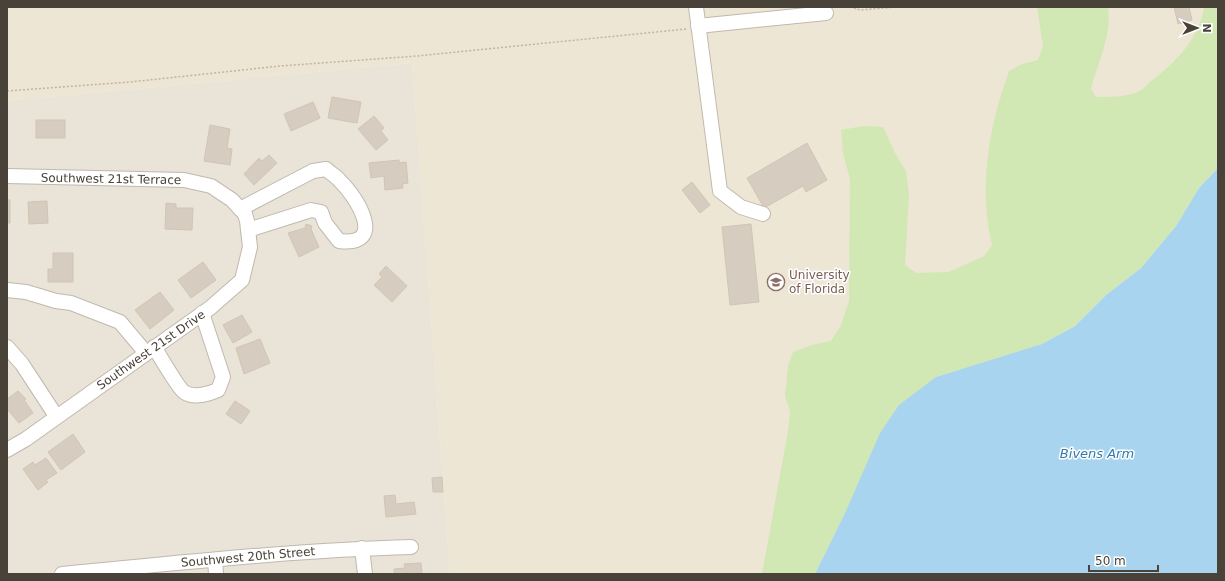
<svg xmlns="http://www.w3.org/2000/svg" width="1225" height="581" font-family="'DejaVu Sans',sans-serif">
  <rect width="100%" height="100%" fill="#f5f1ea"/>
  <polygon fill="#e9e3d8" points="412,63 450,574 7,574 7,101"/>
  <polygon fill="#ede6d4" points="7,7 1218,7 1218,168 817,567 815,574 450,574 412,63 7,101"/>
  <path fill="#d2e8b4" d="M1037,7H1108C1112,35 1098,62 1091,89L1096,97C1109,97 1123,97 1135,93C1141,91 1146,86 1150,82C1175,63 1199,39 1204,7H1218V168L1199,188L1176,226L1141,268L1106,295L1075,326L1042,344L936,377L846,511L815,574H762L788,431L790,412L785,396L788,366L793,352L812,345L831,341L841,325L849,301L850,179L843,154L841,130L864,126L883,127L895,153L906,171L909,194L905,265L916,273L949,272L984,256L992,245C978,187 989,126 1009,71L1022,64L1038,60L1043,46Z"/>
  <polygon fill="#a8d4ef" points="1218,168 1218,574 815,574 846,511 880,433 899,405 936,377 1042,344 1075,326 1106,295 1141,268 1176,226 1199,188"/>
  <g fill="#d6cdc0" stroke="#d1c5b3">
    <polygon points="1174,7 1189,7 1192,20 1178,24"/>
    <polygon points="332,97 361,102 357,123 328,118"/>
    <polygon points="313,102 320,118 291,131 284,114"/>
    <polygon points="374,116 384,128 381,131 388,140 376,150 358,129"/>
    <rect x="36" y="120" width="29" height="18"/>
    <polygon points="210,125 230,129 227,148 232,149 230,165 204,161"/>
    <polygon points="807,143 827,180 806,192 803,186 764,208 747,178"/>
    <polygon points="269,155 277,163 254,185 244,174 259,158 262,161"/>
    <polygon points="399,160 399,163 406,162 408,183 402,184 403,188 385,190 384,176 371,178 369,163"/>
    <polygon points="692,182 710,205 700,213 682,190"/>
    <rect x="7" y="200" width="3" height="23"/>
    <polygon points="47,201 48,223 29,224 28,202"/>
    <polygon points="166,203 176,204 176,208 193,208 192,230 165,229"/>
    <polygon points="306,224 312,226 311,229 319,247 299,257 288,233 305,228"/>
    <polygon points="751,224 759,302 730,305 722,227"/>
    <polygon points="53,253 73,253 73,282 48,282 48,269 53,269"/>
    <polygon points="203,262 216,280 191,298 178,280"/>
    <polygon points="386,266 407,286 392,302 374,285 382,277 379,274"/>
    <polygon points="160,292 174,310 150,329 135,310"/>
    <polygon points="242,315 252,332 233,343 223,325"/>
    <polygon points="260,339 270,363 244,374 236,348"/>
    <polygon points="18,391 26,399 24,400 33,413 19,423 7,409 7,399"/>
    <polygon points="235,401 250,411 241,424 226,414"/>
    <polygon points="73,434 85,452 61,470 48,452"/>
    <polygon points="46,458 57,473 46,480 48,482 38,490 23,469 33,462 35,465"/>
    <polygon points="442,477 443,492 433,492 432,478"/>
    <polygon points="395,495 396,504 414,502 416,514 386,517 384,496"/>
    <polygon points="421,563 422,574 394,574 394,569 405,568 404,564"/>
  </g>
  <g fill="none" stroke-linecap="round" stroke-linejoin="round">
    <defs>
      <g id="minor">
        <polyline points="696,7 720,191 741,207 763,214"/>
        <polyline points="698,26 826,13"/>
        <polyline points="7,176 184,180 211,186 232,200 245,214 247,221 250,247 242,280 210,308 26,439 7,450"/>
        <path d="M240,209L313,171L326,169C330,173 336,176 340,181C358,198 387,247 339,241L325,223L321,212L311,210L248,230"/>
        <polyline points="7,290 26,292 56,301 71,303 120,322 146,353"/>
        <polyline points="7,347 22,364 56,416"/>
        <path d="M154,347C160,356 178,388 184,392C194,399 208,394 218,390L223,377L202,313"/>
        <polyline points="362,548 365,574"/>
        <polyline points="215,560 216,574"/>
        <path d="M62,574C178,563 295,550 411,547"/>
      </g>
    </defs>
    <use href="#minor" stroke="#c0b9ad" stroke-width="16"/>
    <g stroke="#c2b49e" stroke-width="1.5" stroke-dasharray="2 2" stroke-linecap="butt">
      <polyline points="850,7 860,10 897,7"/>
      <polyline points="7,91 130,82 280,66 417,56 686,29"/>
    </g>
    <use href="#minor" stroke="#fff" stroke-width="14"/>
  </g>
  <defs>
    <symbol id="university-ring" viewBox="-11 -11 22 22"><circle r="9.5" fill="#fff" stroke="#8d6e63" stroke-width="1.5"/><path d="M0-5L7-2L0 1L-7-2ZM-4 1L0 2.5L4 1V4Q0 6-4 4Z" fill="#8d6e63"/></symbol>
  </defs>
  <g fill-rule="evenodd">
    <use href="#university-ring" x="766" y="272" width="20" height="20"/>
  </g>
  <g text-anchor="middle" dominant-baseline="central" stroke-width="3" stroke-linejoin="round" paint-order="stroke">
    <g font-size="12" fill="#494238" stroke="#fff">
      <text transform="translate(111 179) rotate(1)">Southwest 21st Terrace</text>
      <text transform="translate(151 350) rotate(-35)">Southwest 21st Drive</text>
      <text transform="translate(248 557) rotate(-5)">Southwest 20th Street</text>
    </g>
    <g font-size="12" fill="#785e54" stroke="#fff" text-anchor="start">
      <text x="789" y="275">University<tspan x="789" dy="14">of Florida</tspan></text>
    </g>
    <g font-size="13" font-style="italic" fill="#307aac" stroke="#fff">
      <text x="1097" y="453">Bivens Arm</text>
    </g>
  </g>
  <rect width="1225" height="581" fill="none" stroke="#494238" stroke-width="16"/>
  <g transform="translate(1197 28) rotate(90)" stroke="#ffffff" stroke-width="3" paint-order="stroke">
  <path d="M0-3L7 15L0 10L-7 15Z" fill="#494238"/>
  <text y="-6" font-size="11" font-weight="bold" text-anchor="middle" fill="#494238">N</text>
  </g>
  <path d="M1089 565v6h69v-6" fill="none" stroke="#494238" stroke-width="2"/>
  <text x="1095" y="565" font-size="12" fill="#494238" stroke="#ffffff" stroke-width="3" paint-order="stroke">50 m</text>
</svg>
